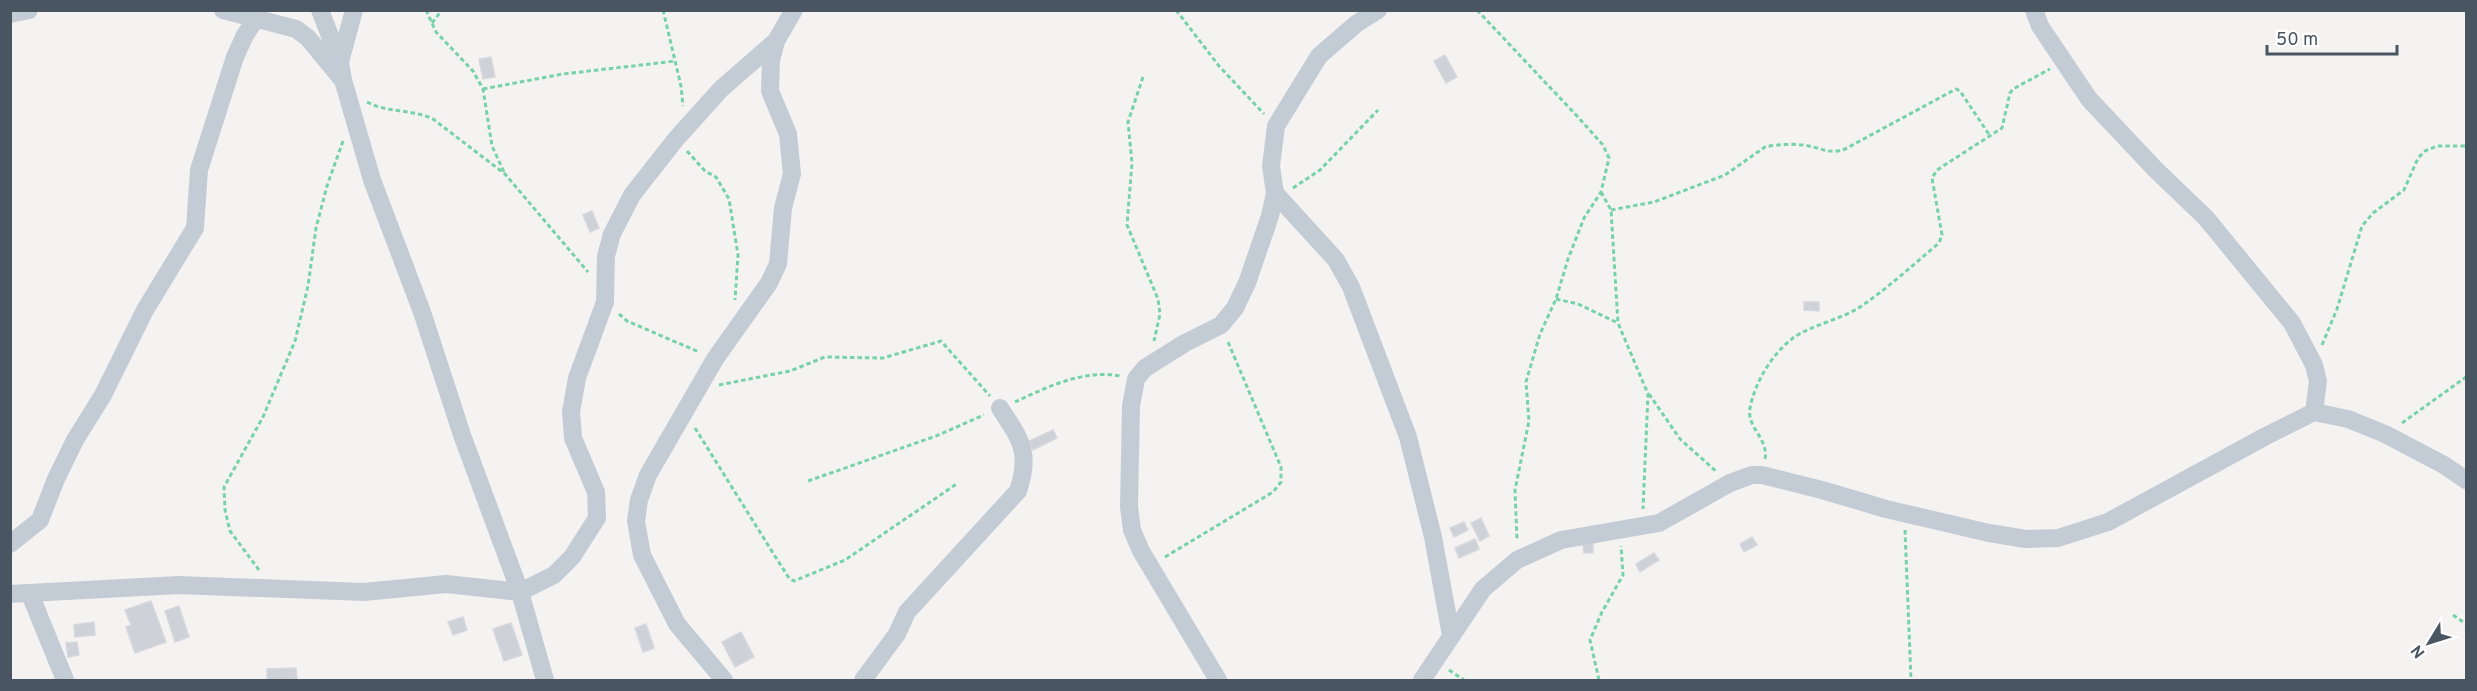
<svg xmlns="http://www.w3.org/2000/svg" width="2477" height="691" font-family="Overpass,sans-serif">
  <rect width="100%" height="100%" fill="#f5f2f2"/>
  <g fill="#ced1d7" stroke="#d6d8de" stroke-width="1.5">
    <polygon points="1445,55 1457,77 1446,83 1434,61"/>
    <polygon points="491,57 495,77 483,79 479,59"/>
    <polygon points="592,211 599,228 590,232 583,215"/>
    <polygon points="1804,302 1819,302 1819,311 1804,310"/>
    <polygon points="1053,430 1057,438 1033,450 1029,441"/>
    <polygon points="1481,518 1489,536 1480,541 1471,523"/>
    <polygon points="1464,522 1468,530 1454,537 1450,528"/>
    <polygon points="1752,537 1757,545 1744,552 1740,544"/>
    <polygon points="1475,539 1479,549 1459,558 1455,548"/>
    <polygon points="1593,543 1593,553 1584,553 1583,544"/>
    <polygon points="1654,553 1659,560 1640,572 1636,564"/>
    <polygon points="151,601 166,642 135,653 126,627 131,625 125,610"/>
    <polygon points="179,606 189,637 175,642 165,611"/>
    <polygon points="463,617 467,630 453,635 448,622"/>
    <polygon points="94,622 95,635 75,637 74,625"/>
    <polygon points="511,623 522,655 504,661 493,629"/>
    <polygon points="646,624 654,648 643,652 635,628"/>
    <polygon points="741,632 754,657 735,667 722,642"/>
    <polygon points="77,642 79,655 68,657 66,643"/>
    <polygon points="296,668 297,680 267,680 267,669"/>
  </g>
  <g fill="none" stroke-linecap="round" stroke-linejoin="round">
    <g stroke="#76d3a7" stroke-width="3" stroke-dasharray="4.5 3" stroke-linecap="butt">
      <polyline points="426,10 436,32 473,71 483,89 492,146 504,172"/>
      <polyline points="663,10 681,86 683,106"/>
      <polyline points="1176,10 1219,66 1264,114"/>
      <polyline points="1477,10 1577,116 1603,145 1609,158 1601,192 1584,218 1568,259 1556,299 1540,334 1526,382 1529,421 1515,490 1517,540"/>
      <polyline points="432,23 442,10"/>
      <polyline points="1143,77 1128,122 1132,163 1127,225 1158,299 1160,314 1154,341"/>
      <polyline points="483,89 563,74 676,61"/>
      <path d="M367,102C387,113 413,109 433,119L505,174L588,272"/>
      <polyline points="687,151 705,171 716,177 729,199 738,255 735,300"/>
      <polyline points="1293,188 1320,170 1378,110"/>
      <polyline points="1601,192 1611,210 1618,323 1648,394 1643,509"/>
      <path d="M1611,210L1654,202L1725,175L1765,147C1778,144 1800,143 1813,147C1826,150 1832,154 1845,149L1956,89L1960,91L1990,136"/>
      <polyline points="1556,299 1578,304 1618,323"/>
      <polyline points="619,314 627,321 699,352"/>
      <polyline points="2322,345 2337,309 2362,226 2373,213 2404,190 2418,158 2425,151 2437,146 2466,146"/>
      <polyline points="719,385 790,371 825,357 883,358 941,341 990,396"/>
      <polyline points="1649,394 1680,439 1717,472"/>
      <path d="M1015,402C1047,387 1084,369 1120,376"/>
      <polyline points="2402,423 2466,377"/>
      <polyline points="695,428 773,553 789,578 794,581 845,560 958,483"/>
      <path d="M1765,459C1769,439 1746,427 1750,408C1755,382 1772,354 1793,338C1811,325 1840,320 1860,307C1888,288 1913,265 1939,243L1942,235L1932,178L1937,170L2002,128L2010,93L2013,89L2050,69"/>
      <polyline points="808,481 936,436 984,415"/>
      <polyline points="1905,530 1911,680"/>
      <polyline points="1165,557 1273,492 1281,482 1281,467 1228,342"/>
      <polyline points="259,570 230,531 225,510 224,487 263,417 295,341 308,286 316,228 327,186 343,141"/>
      <polyline points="2453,615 2466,624"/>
      <polyline points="1449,670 1464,680"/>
      <polyline points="1599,680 1590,640 1602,612 1623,575 1621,546"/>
    </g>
    <g stroke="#c3ccd4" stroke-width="18">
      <polyline points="223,10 296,29 308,38 341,78"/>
      <polyline points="320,10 340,62 343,80 372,180 422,312 462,435 520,592 545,680"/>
      <polyline points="2034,10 2040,26 2089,99 2155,169 2206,218 2292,323 2314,365 2318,381 2314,412"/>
      <polyline points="10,14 29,10"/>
      <polyline points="340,62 354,10"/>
      <polyline points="1275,193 1336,260 1351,287 1408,437 1433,537 1451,635"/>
      <polyline points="10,544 40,520 56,479 75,440 103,395 145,310 195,228 199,170 235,57 245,35 256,19"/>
      <polyline points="10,594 179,585 364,592 446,584 520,592 554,575 572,557 597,518 596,492 573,438 571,412 577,378 605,302 606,256 612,234 632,195 676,139 721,89 776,41 794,10"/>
      <polyline points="30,594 65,680"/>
      <polyline points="724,680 677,624 642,555 636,521 639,500 648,475 715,359 769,283 778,264 783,208 792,174 788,134 770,91 771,60 776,41"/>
      <path d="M863,680L897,634L907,612L1018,491C1031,453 1021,440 1000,408"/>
      <polyline points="1218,680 1141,551 1132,530 1129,507 1131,406 1136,379 1145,368 1185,343 1221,325 1235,308 1247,283 1270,216 1275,193 1271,166 1276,126 1319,56 1356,24 1378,10"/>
      <polyline points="1422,680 1483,589 1517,560 1561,540 1659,523 1730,483 1752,475 1762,475 1822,490 1886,509 1989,533 2026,539 2058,538 2108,522 2266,436 2314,412 2348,419 2385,434 2444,465 2466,480"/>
    </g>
  </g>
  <rect width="2477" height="691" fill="none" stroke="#495561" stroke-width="24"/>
  <g transform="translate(2429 643) rotate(232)" stroke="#ffffff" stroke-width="4.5" paint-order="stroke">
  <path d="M0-4.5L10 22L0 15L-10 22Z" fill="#495561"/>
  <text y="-9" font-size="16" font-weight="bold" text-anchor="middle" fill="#495561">N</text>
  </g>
  <path d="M2267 45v9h130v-9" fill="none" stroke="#495561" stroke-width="3"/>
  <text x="2276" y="45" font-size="18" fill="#495561" stroke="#ffffff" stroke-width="4.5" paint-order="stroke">50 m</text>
</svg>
